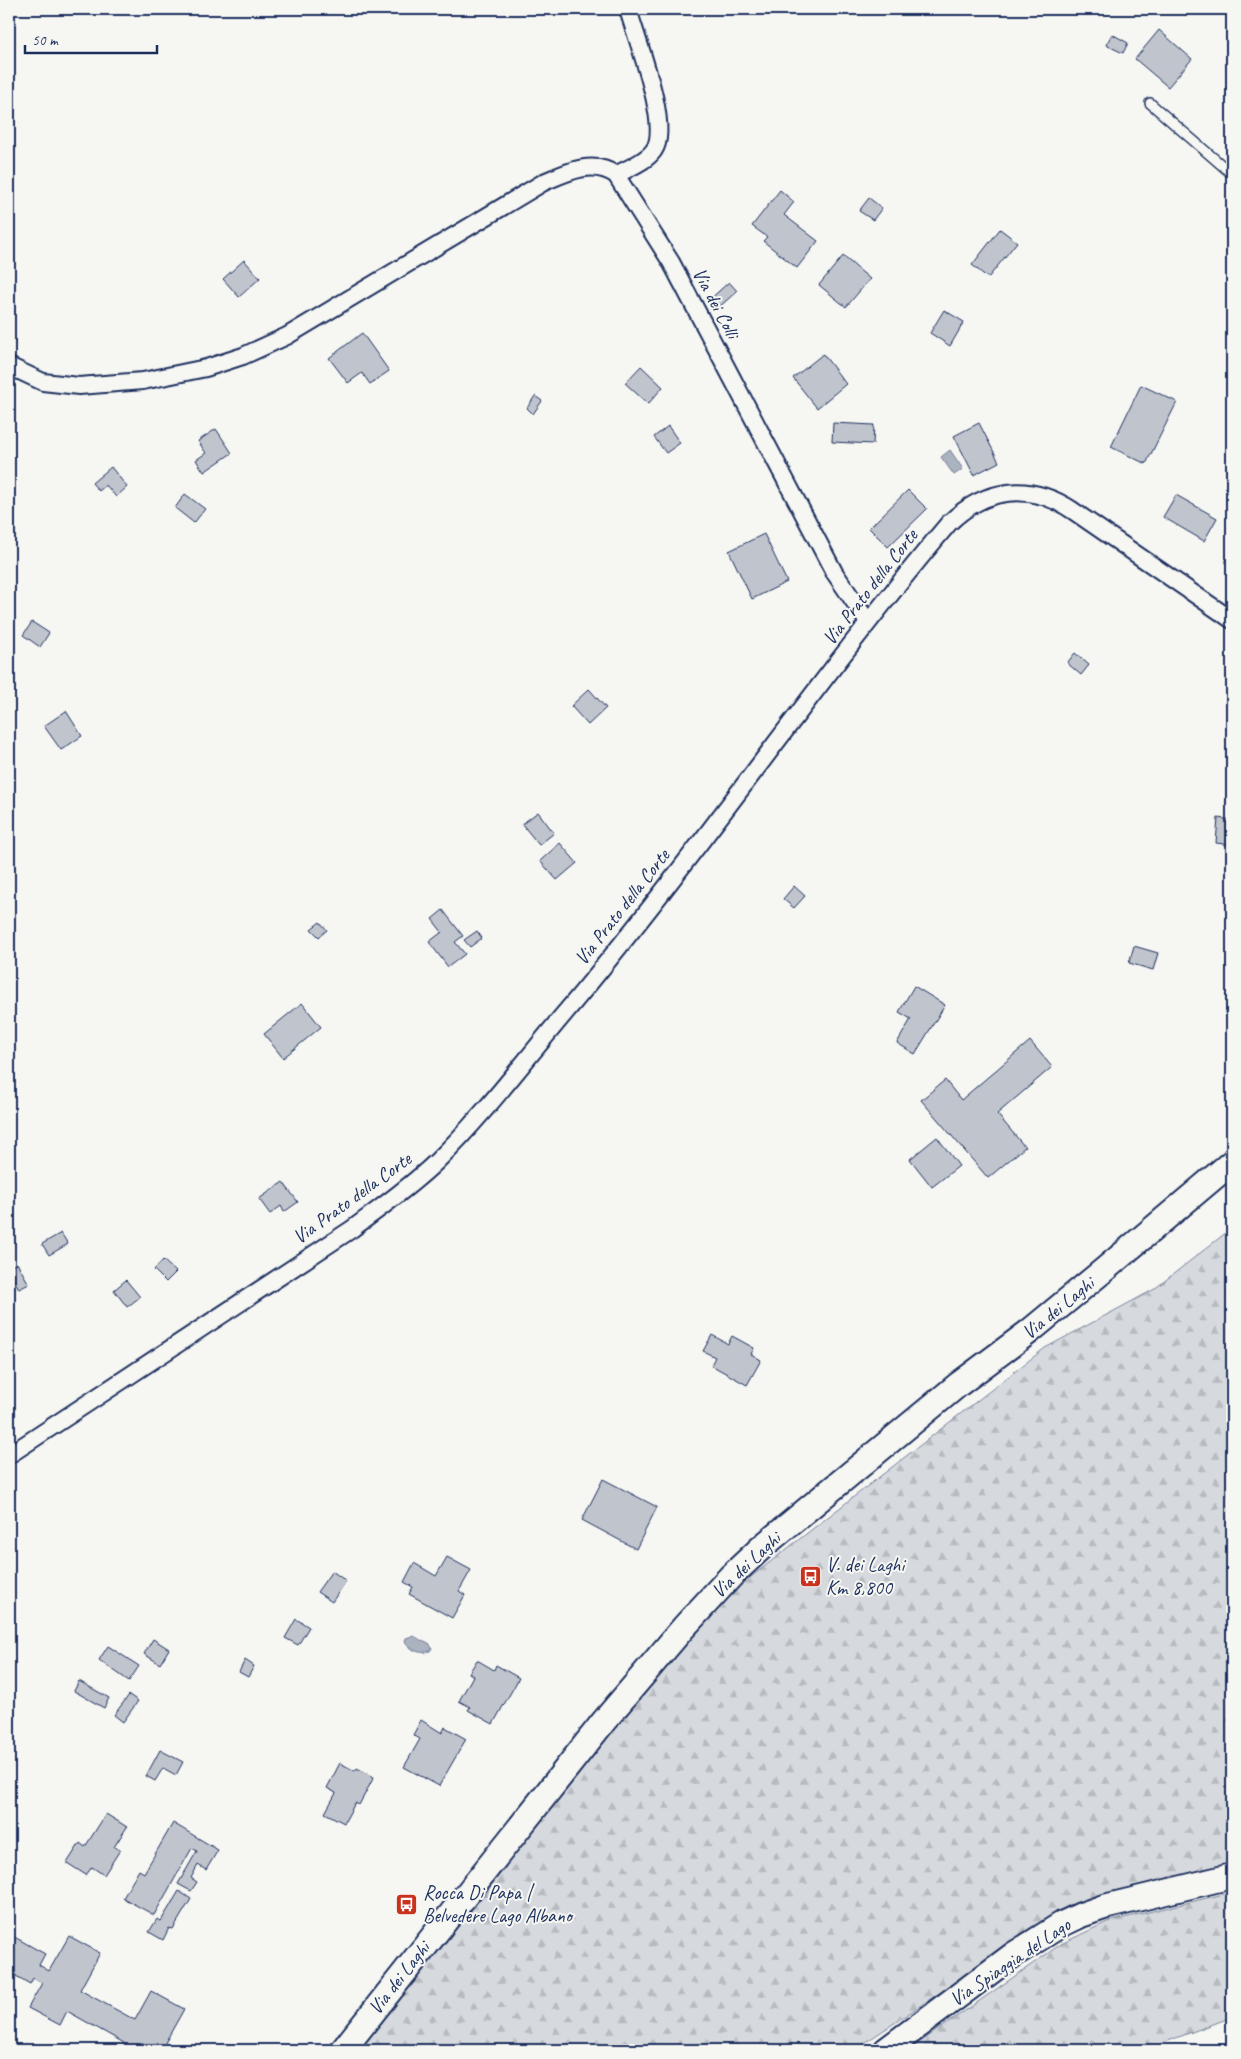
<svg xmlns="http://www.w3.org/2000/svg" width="1241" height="2059" font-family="Caveat,sans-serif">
  <defs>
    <pattern id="forest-firs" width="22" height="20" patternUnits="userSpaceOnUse" patternTransform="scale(1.25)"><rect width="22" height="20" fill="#d6d9dd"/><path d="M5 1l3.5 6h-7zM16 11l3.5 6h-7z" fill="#b7bbc0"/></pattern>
  </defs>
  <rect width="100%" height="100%" fill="#f6f6f2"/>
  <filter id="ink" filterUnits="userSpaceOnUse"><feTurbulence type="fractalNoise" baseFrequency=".02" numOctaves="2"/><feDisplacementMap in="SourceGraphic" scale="10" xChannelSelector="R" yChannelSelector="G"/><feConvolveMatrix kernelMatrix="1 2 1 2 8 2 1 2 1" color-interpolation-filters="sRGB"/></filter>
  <g filter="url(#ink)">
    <g fill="url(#forest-firs)" stroke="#78849e">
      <polygon points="1232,1228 1232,1863 1071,1905 854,2050 357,2050 527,1831 672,1656 729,1594 1045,1348 1153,1290"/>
      <polygon points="1232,1892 1232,2017 1144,2050 909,2050 1061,1944 1107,1922"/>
    </g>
    <g fill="#abb2c0" stroke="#717e99">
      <polygon points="950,450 963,469 954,475 941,457"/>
      <path d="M412,1636C419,1637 422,1643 429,1643L432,1648L430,1651C420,1655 410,1650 405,1641L406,1638Z"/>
    </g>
    <g fill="#c0c4cd" stroke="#1b2f5e">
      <polygon points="1159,30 1192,59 1168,87 1135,59"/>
      <polygon points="1112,34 1128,43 1123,53 1106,45"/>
      <polygon points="780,190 794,202 784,215 818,241 797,268 763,241 767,237 752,226"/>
      <polygon points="869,198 882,208 873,220 859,211"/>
      <polygon points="1000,229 1017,242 988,278 972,265"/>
      <polygon points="843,256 870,279 846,307 819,285"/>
      <polygon points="244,260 260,278 239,297 223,279"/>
      <polygon points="729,282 737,291 716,310 708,301"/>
      <polygon points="944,310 964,322 950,346 930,333"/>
      <polygon points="362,333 389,371 370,384 362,373 348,383 329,358"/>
      <polygon points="823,354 846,384 817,408 793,378"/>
      <polygon points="641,366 663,387 648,404 625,383"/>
      <polygon points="1141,385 1177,402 1146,464 1111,447"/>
      <polygon points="535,396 542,401 533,414 527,408"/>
      <polygon points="833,423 874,425 873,444 832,442"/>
      <polygon points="979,423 999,462 974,475 954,436"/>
      <polygon points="668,426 680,443 666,453 654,437"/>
      <polygon points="216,429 232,453 204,472 196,460 206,453 198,441"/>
      <polygon points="111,467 127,487 116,497 106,485 99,491 92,483"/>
      <polygon points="908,490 927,509 888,547 869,528"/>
      <polygon points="185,494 205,509 194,523 175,508"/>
      <polygon points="1176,495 1217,518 1204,541 1163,517"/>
      <polygon points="764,534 787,582 752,599 729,551"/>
      <polygon points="32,622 49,633 40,647 23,635"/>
      <polygon points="1075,653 1089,665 1081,675 1067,663"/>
      <polygon points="589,689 606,708 588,725 571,706"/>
      <polygon points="66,711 82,736 61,750 44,726"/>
      <polygon points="538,812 554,833 539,845 522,824"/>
      <polygon points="1218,818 1232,820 1232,845 1216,843"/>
      <polygon points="560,843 577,863 557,880 540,861"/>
      <polygon points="794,886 805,896 794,908 783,899"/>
      <polygon points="1232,909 1232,929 1228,927"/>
      <polygon points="443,910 463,936 455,942 465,954 448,967 429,942 442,932 432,919"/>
      <polygon points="320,922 327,930 319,937 311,929"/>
      <polygon points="477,931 482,938 470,947 464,940"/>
      <polygon points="1134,946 1158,953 1153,970 1129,963"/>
      <polygon points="914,986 945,1005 915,1054 897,1043 911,1019 899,1012"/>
      <polygon points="302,1003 321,1027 283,1058 264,1034"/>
      <polygon points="1030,1041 1052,1067 997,1114 1025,1147 988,1178 921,1100 945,1080 961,1100"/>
      <polygon points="937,1137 959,1166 932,1187 910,1159"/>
      <polygon points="283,1182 298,1202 284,1212 281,1206 270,1214 259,1199"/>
      <polygon points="61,1233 68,1244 49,1255 42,1244"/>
      <polygon points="163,1260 176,1272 166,1282 154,1270"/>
      <polygon points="17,1263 29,1284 19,1289 9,1270 9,1267"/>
      <polygon points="126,1280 140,1297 127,1307 114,1290"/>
      <polygon points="712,1335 728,1344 732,1336 754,1348 751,1354 761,1360 747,1385 711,1365 715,1357 703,1351"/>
      <polygon points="603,1479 657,1507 636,1549 582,1520"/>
      <polygon points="447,1557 471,1570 459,1591 465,1595 452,1618 409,1594 413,1587 404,1582 414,1563 436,1576"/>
      <polygon points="332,1571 346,1581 332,1602 317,1592"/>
      <polygon points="296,1619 309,1627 298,1645 285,1638"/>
      <polygon points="153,1639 169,1649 160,1664 144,1654"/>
      <polygon points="108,1646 139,1666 129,1681 99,1660"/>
      <polygon points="245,1660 254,1666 248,1677 239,1672"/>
      <polygon points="477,1660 494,1670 496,1665 519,1678 493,1724 468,1710 470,1707 459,1701 473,1676 469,1673"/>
      <polygon points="79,1681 109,1698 104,1708 74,1691"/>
      <polygon points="129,1695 138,1701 123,1722 114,1715"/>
      <polygon points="421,1720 442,1733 445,1727 466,1739 439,1786 404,1767 420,1739 413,1735"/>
      <polygon points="160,1750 183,1762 176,1775 163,1768 155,1781 146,1776"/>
      <polygon points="340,1763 355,1771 357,1768 374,1777 359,1805 355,1803 344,1823 325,1813 336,1793 327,1788"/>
      <polygon points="106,1814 127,1827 114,1847 120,1850 104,1875 92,1867 86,1875 67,1863 80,1843 85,1847"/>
      <polygon points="173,1823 218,1850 206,1870 198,1865 191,1878 197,1882 191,1891 178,1884 197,1851 192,1848 154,1915 123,1898 139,1870 144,1873"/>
      <polygon points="179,1891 191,1899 173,1929 169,1928 163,1940 149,1932 157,1919 161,1921"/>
      <polygon points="9,1934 45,1954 39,1965 49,1971 69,1936 100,1953 80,1990 135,2020 151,1991 184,2009 161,2050 128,2050 122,2047 124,2043 67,2011 60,2025 28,2008 42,1983 33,1978 30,1984 9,1972"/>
    </g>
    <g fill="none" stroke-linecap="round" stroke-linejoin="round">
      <defs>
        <polyline id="lane" points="1150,103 1232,174"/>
        <g id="street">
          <path d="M616,175C628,168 646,162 654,150C671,126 636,38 628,9"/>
          <path d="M9,366L43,382L79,386L143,381L206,368L243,356L287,336L544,182C567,172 593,159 616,175L671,262L834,572L868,622"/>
          <path d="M9,1455L352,1229C380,1208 410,1187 436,1162C482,1117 522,1064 564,1014C698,855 815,682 949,523C985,488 1029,482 1072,510L1232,620"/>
        </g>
        <g id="secondary">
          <polyline points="343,2050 604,1721 684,1627 731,1576 763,1546 959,1384 1030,1331 1104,1270 1232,1162"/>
          <polyline points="886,2050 1013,1955 1062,1924 1081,1915 1104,1907 1232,1876"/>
        </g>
      </defs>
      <use href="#lane" stroke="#1b2f5e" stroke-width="12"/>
      <use href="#street" stroke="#1b2f5e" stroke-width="20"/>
      <use href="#secondary" stroke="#1b2f5e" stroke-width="28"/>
      <use href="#lane" stroke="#f6f6f2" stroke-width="9"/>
      <use href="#street" stroke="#f6f6f2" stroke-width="16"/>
      <use href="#secondary" stroke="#f6f6f2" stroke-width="24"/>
    </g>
  </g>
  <defs>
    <symbol id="bus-square" viewBox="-11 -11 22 22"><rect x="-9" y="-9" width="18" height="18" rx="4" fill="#c8321e" stroke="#f6f6f2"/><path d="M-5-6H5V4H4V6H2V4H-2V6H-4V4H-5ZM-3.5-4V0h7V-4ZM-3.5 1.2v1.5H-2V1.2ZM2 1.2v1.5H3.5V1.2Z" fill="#fff"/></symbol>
  </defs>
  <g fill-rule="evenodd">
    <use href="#bus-square" x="798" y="1564" width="25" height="25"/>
    <use href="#bus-square" x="394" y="1892" width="25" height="25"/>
  </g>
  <g text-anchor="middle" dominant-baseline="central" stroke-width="4" stroke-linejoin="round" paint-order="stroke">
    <g font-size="20" fill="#1b2f5e" stroke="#f6f6f2">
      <text transform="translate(716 303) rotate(62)">Via dei Colli</text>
      <text transform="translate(870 587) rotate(-52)">Via Prato della Corte</text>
      <text transform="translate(622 907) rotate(-52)">Via Prato della Corte</text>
      <text transform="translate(352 1198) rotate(-36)">Via Prato della Corte</text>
      <text transform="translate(1058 1308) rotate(-39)">Via dei Laghi</text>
      <text transform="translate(746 1565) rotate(-43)">Via dei Laghi</text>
      <text transform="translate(1010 1962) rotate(-34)">Via Spiaggia del Lago</text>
      <text transform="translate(399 1978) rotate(-52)">Via dei Laghi</text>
    </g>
    <g font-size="20" fill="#1b2f5e" stroke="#f6f6f2" text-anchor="start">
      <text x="826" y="1564">V. dei Laghi<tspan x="826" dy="23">Km 8,800</tspan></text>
      <text x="423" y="1892">Rocca Di Papa |<tspan x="423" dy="23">Belvedere Lago Albano</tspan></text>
    </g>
  </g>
  <rect width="1241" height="2059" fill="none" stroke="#f6f6f2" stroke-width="30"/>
  <rect x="15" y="15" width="1211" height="2029" fill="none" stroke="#1b2f5e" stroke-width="2" filter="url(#ink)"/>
  <path d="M25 45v8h132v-8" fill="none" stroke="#1b2f5e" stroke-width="2.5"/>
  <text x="32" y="45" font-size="15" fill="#1b2f5e" stroke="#f6f6f2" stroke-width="4" paint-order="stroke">50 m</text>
</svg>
